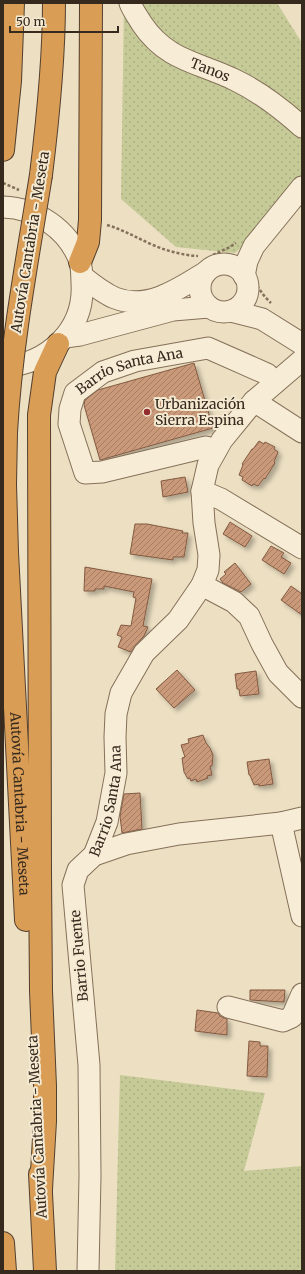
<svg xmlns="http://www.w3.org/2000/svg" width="305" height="1274" font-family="Merriweather,serif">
  <defs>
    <pattern id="green-dots" width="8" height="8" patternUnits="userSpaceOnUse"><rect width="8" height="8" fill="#c5ca97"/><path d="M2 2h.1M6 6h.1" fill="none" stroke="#aaae82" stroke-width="1.8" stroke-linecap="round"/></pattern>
    <pattern id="building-hatch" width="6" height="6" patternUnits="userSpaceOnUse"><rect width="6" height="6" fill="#c99979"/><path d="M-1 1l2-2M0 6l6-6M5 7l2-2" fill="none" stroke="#a47d63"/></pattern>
    <filter id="shadow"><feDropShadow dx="3.5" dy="3.5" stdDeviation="2" flood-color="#0004"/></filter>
  </defs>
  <rect width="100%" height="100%" fill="#ecdfc2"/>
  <g fill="url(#green-dots)">
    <polygon points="124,3 277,3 302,43 302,187 289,204 235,253 176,247 121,199"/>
    <polygon points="120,1075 265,1093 244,1171 302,1166 302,1271 115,1271"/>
  </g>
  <g fill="url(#building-hatch)" stroke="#835a41" filter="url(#shadow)">
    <polygon points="194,363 213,428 100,460 84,405 85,400 98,390"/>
    <polygon points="259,441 264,444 265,442 275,447 274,449 278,452 274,462 275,463 265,479 264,478 258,486 253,484 252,486 242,480 243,477 239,475 243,465 242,464 252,449 253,449"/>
    <polygon points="185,477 188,492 163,497 161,481"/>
    <polygon points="230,522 252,536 245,547 223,534"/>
    <polygon points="135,524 147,524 178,530 183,531 182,533 188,533 184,557 173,557 173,560 130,554"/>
    <polygon points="271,546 284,553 281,557 291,563 284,574 262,560"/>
    <polygon points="235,563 251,584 241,592 223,583 220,579 226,574 224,572"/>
    <polygon points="85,567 152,579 143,626 148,627 144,636 136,645 131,652 118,647 122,637 117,635 121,625 131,626 136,598 133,597 134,592 104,586 104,589 95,589 95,591 84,591"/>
    <polygon points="291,586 302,594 302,615 281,600"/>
    <polygon points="177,670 195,690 174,708 156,689"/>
    <polygon points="256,671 259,694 240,696 239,689 237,689 235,674"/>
    <polygon points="203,735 206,743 210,748 213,755 212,766 210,766 212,775 207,776 208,778 197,782 196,779 191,781 190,778 188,779 184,772 182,758 185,757 181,745 189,743 188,739"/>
    <polygon points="269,759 273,784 259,786 259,784 254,785 250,775 249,775 247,762"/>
    <polygon points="140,793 142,829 122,833 120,816 124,794"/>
    <polygon points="250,990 285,990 284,1002 250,1000"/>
    <polygon points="197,1010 218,1013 220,1016 227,1019 227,1035 195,1031"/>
    <polygon points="249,1041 260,1042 260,1046 268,1046 267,1077 247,1076"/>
  </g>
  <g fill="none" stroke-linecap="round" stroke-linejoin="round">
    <defs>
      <g id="minor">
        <path id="s1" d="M130,3C133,11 138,17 142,24C167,61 198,62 235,80C258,91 283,110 302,127"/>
        <path d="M3,207C37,208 69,230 80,262C82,269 82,277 82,283C85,330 48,364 3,367"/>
        <circle cx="224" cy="288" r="24"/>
        <path d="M82,276C92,284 103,293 115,298C148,311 180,288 206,272"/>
        <polyline points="244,276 247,261 254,246 302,187"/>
        <polyline points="231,311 262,319 302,344"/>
        <polyline points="65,337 80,335 173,310 209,307"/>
        <polyline points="302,360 254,401 222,440 208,465 202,491 204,523 209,555 208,570 202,585 234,602 249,616 262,644 278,673 302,697"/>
        <polyline points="254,401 302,432"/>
        <path id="s2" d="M216,450L206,447L102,472L85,473L69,424L70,409L75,393L103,372L135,361L208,348L267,374L275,383"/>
        <polyline points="202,491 221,499 302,548"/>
        <polyline points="281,823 302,916"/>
        <path id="s3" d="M94,855L107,822L116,773L115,737L116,714L121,693L144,653L178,620L202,585"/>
        <polyline points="228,1007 283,1021 292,1017 302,994"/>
        <polyline points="88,1271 90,1176 89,1065 73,885 78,870 94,855 126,844 179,834 281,823 302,818"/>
      </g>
      <g id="highway">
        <polyline points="3,150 10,81 13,3"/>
        <path d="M41,175C48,118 54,61 54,3"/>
        <polyline points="80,262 88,242 90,220 91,3"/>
        <path id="s4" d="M6,432L5,484L7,552L26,920"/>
        <polyline points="40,1174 45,1271"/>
        <polyline points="41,1189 45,1121 45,1086 41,991 40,873 39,415 45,372 58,344"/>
        <polyline points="3,1243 5,1271"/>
      </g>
    </defs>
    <use href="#minor" stroke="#85705a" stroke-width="23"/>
    <use href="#highway" stroke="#533f2e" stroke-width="24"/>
    <g stroke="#85705a" stroke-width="2.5" stroke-dasharray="3 2" stroke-linecap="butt">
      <polyline points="3,183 19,190"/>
      <path d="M107,225C124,230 137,238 153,245C167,251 182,255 198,256"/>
      <polyline points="213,255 230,247 236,243"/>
      <polyline points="257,286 265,297 271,303"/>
    </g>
    <use href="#minor" stroke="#f7ecd5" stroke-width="21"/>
    <use href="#highway" stroke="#d99d56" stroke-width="22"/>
    <defs>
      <path id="highway-bridge" d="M6,432C11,346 27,261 41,175"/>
    </defs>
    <use href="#highway-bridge" stroke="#533f2e" stroke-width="24" stroke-linecap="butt"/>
    <use href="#highway-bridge" stroke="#d99d56" stroke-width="22"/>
  </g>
  <circle fill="#922c2f" stroke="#f4e9d1" stroke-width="1.5" cx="147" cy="412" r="4"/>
  <g text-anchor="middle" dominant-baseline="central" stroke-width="4" stroke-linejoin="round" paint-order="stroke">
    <g font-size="14" fill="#36291e" stroke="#f4e9d1">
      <text stroke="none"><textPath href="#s1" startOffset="108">Tanos</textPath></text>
      <text transform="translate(30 242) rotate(-81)">Autovía Cantabria - Meseta</text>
      <text stroke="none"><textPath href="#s2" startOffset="278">Barrio Santa Ana</textPath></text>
      <text stroke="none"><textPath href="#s3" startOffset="56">Barrio Santa Ana</textPath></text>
      <text stroke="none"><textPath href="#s4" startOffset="372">Autovía Cantabria - Meseta</textPath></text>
      <text transform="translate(79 956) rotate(-95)">Barrio Fuente</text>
      <text transform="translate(37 1127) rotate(-93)">Autovía Cantabria - Meseta</text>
    </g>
    <g font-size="14" fill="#36291e" stroke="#f4e9d1" text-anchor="start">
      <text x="155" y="404">Urbanización<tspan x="155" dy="16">Sierra Espina</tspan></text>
    </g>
  </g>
  <rect width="305" height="1274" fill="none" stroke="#36291e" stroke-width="8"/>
  <path d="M10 26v6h108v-6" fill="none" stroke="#36291e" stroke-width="2"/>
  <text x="16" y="26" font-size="12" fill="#36291e" stroke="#f4e9d1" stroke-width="3" paint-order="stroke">50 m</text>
</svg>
